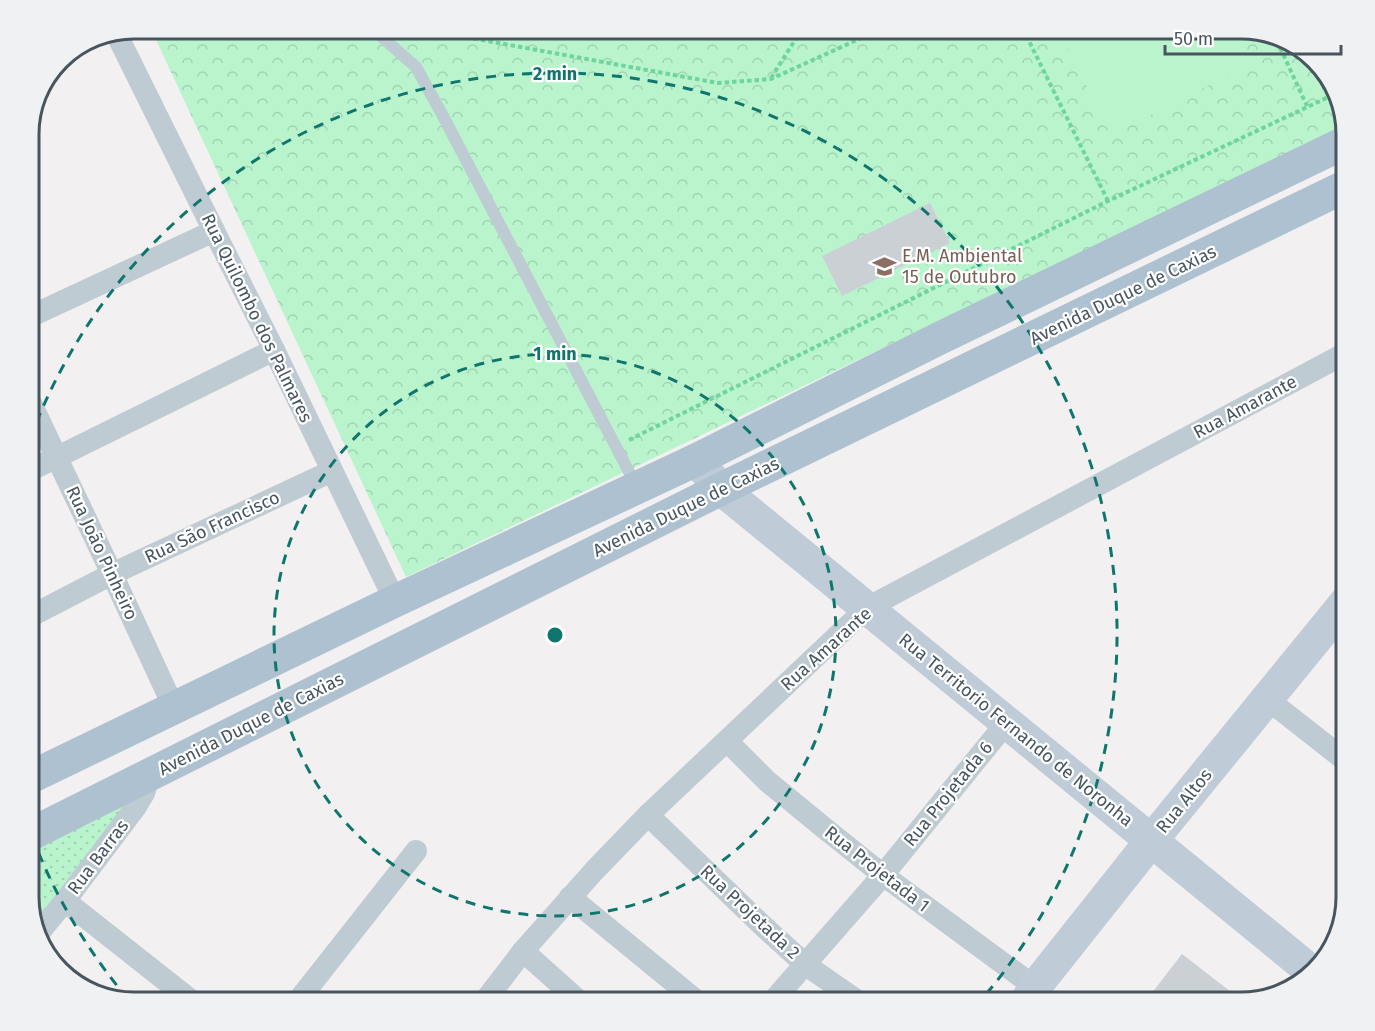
<svg xmlns="http://www.w3.org/2000/svg" width="1375" height="1031" font-family="'Fira Sans',sans-serif">
  <defs>
    <pattern id="grass-dots" width="8" height="8" patternUnits="userSpaceOnUse" patternTransform="scale(1.5)"><rect width="8" height="8" fill="#baf4cd"/><path d="M2 2h.1M6 6h.1" fill="none" stroke="#a1d3b2" stroke-width="1.8" stroke-linecap="round"/></pattern>
    <pattern id="forest-crowns" width="20" height="18" patternUnits="userSpaceOnUse" patternTransform="scale(1.5)"><rect width="20" height="18" fill="#baf4cd"/><path d="M2 6a3 3 0 1 1 6 0M12 15a3 3 0 1 1 6 0" fill="none" stroke="#a1d3b2"/></pattern>
  </defs>
  <rect width="100%" height="100%" fill="#f2f0f0"/>
  <polygon fill="url(#grass-dots)" points="136,798 34,922 29,903 29,848"/>
  <polygon fill="url(#forest-crowns)" points="151,29 1241,29 1305,51 1336,88 1345,126 406,577"/>
  <polygon fill="#baf4cd" points="1064,29 1234,29 1251,64 1111,135 1059,31"/>
  <g fill="#cbd0d5">
    <polygon points="930,203 950,243 842,296 822,256"/>
    <polygon points="1182,954 1244,1002 1145,1002"/>
  </g>
  <g fill="none" stroke-linecap="round" stroke-linejoin="round">
    <g stroke="#6ed69d" stroke-width="4" stroke-dasharray="4.5 3" stroke-linecap="butt">
      <polyline points="422,29 718,83 771,79 881,29"/>
      <polyline points="1023,29 1108,201"/>
      <polyline points="1277,41 1307,106"/>
      <polyline points="771,78 802,29"/>
      <polyline points="629,440 1108,201 1337,93"/>
    </g>
    <polyline stroke="#bfcbd3" stroke-width="12" points="373,29 416,67 443,116 637,487"/>
    <g stroke="#bfcbd3" stroke-width="22">
      <polyline points="117,35 214,231 274,350 395,601"/>
      <polyline points="29,317 214,231"/>
      <polyline points="29,399 112,574 174,708"/>
      <polyline points="29,471 274,350"/>
      <polyline points="29,617 112,574 332,471"/>
      <polyline points="1267,699 1346,761"/>
      <polyline points="727,741 767,781 823,827 883,875 1035,987"/>
      <polyline points="648,815 763,926 806,965 859,1002"/>
      <polyline points="570,897 698,1002"/>
      <polyline points="65,901 193,1002"/>
      <polyline points="37,935 65,901 135,808 144,793 150,774"/>
      <polyline points="523,951 580,1002"/>
      <polyline points="297,1002 416,851"/>
      <polyline points="484,1002 523,951 594,871 648,815 867,608 1346,353"/>
      <polyline points="772,1002 883,875 1007,722"/>
    </g>
    <g stroke="#bfccd8" stroke-width="33">
      <polyline points="696,460 721,489 1312,972"/>
      <polyline points="1026,1002 1035,987 1151,841 1346,602"/>
    </g>
    <g stroke="#adc1d1" stroke-width="33">
      <polyline points="29,778 395,601 696,460 936,340 1346,142"/>
      <polyline points="29,835 721,489 1346,186"/>
    </g>
  </g>
  <g fill="none" stroke="#0f766e" stroke-width="3" stroke-dasharray="10 8">
    <circle cx="555" cy="635" r="281"/>
    <path d="M128 999A561 561 0 0 1 30 831M30 439A561 561 0 1 1 982 999"/>
  </g>
  <defs>
    <symbol id="school-bare" viewBox="-9 -9 18 18"><path d="M0-5L7-2L0 1L-7-2ZM-4 1L0 2.5L4 1V4Q0 6-4 4Z" fill="#8d6e63" stroke="#fff" stroke-width="2.5" paint-order="stroke"/></symbol>
  </defs>
  <g fill-rule="evenodd">
    <use href="#school-bare" x="868" y="250" width="33" height="33"/>
  </g>
  <g text-anchor="middle" dominant-baseline="central" stroke-width="4.5" stroke-linejoin="round" paint-order="stroke">
    <g font-size="18" fill="#785e54" stroke="#fff" text-anchor="start">
      <text x="902" y="256">E.M. Ambiental<tspan x="902" dy="21">15 de Outubro</tspan></text>
    </g>
    <g font-size="18" fill="#46555f" stroke="#fff">
      <text transform="translate(1123 295) rotate(-26)">Avenida Duque de Caxias</text>
      <text transform="translate(257 318) rotate(64)">Rua Quilombo dos Palmares</text>
      <text transform="translate(1245 407) rotate(-28)">Rua Amarante</text>
      <text transform="translate(686 507) rotate(-26)">Avenida Duque de Caxias</text>
      <text transform="translate(212 527) rotate(-25)">Rua São Francisco</text>
      <text transform="translate(102 553) rotate(65)">Rua João Pinheiro</text>
      <text transform="translate(826 649) rotate(-42)">Rua Amarante</text>
      <text transform="translate(251 724) rotate(-27)">Avenida Duque de Caxias</text>
      <text transform="translate(1016 730) rotate(39)">Rua Territorio Fernando de Noronha</text>
      <text transform="translate(948 794) rotate(-51)">Rua Projetada 6</text>
      <text transform="translate(1184 801) rotate(-51)">Rua Altos</text>
      <text transform="translate(98 857) rotate(-53)">Rua Barras</text>
      <text transform="translate(877 869) rotate(38)">Rua Projetada 1</text>
      <text transform="translate(750 912) rotate(43)">Rua Projetada 2</text>
    </g>
  </g>
  <path d="M0 0H1375V1031H0ZM134 39H1241A95 95 0 0 1 1336 134V897A95 95 0 0 1 1241 992H134A95 95 0 0 1 39 897V134A95 95 0 0 1 134 39Z" fill="#f0f1f2" fill-rule="evenodd"/>
  <path fill="none" stroke="#46555f" stroke-width="3" d="M134 39H1241A95 95 0 0 1 1336 134V897A95 95 0 0 1 1241 992H134A95 95 0 0 1 39 897V134A95 95 0 0 1 134 39Z"/>
  <circle cx="555" cy="635" r="9" fill="#0f766e" stroke="#fff" stroke-width="3"/>
  <g font-size="18" text-anchor="middle" font-weight="bold" fill="#0f766e" stroke="#fff" stroke-width="4.5" stroke-linejoin="round" paint-order="stroke">
    <text x="555" y="80">2 min</text>
    <text x="555" y="360">1 min</text>
  </g>
  <path d="M1165 45v9h176v-9" fill="none" stroke="#46555f" stroke-width="3"/>
  <text x="1174" y="45" font-size="18" fill="#46555f" stroke="#ffffff" stroke-width="4.5" paint-order="stroke">50 m</text>
</svg>
